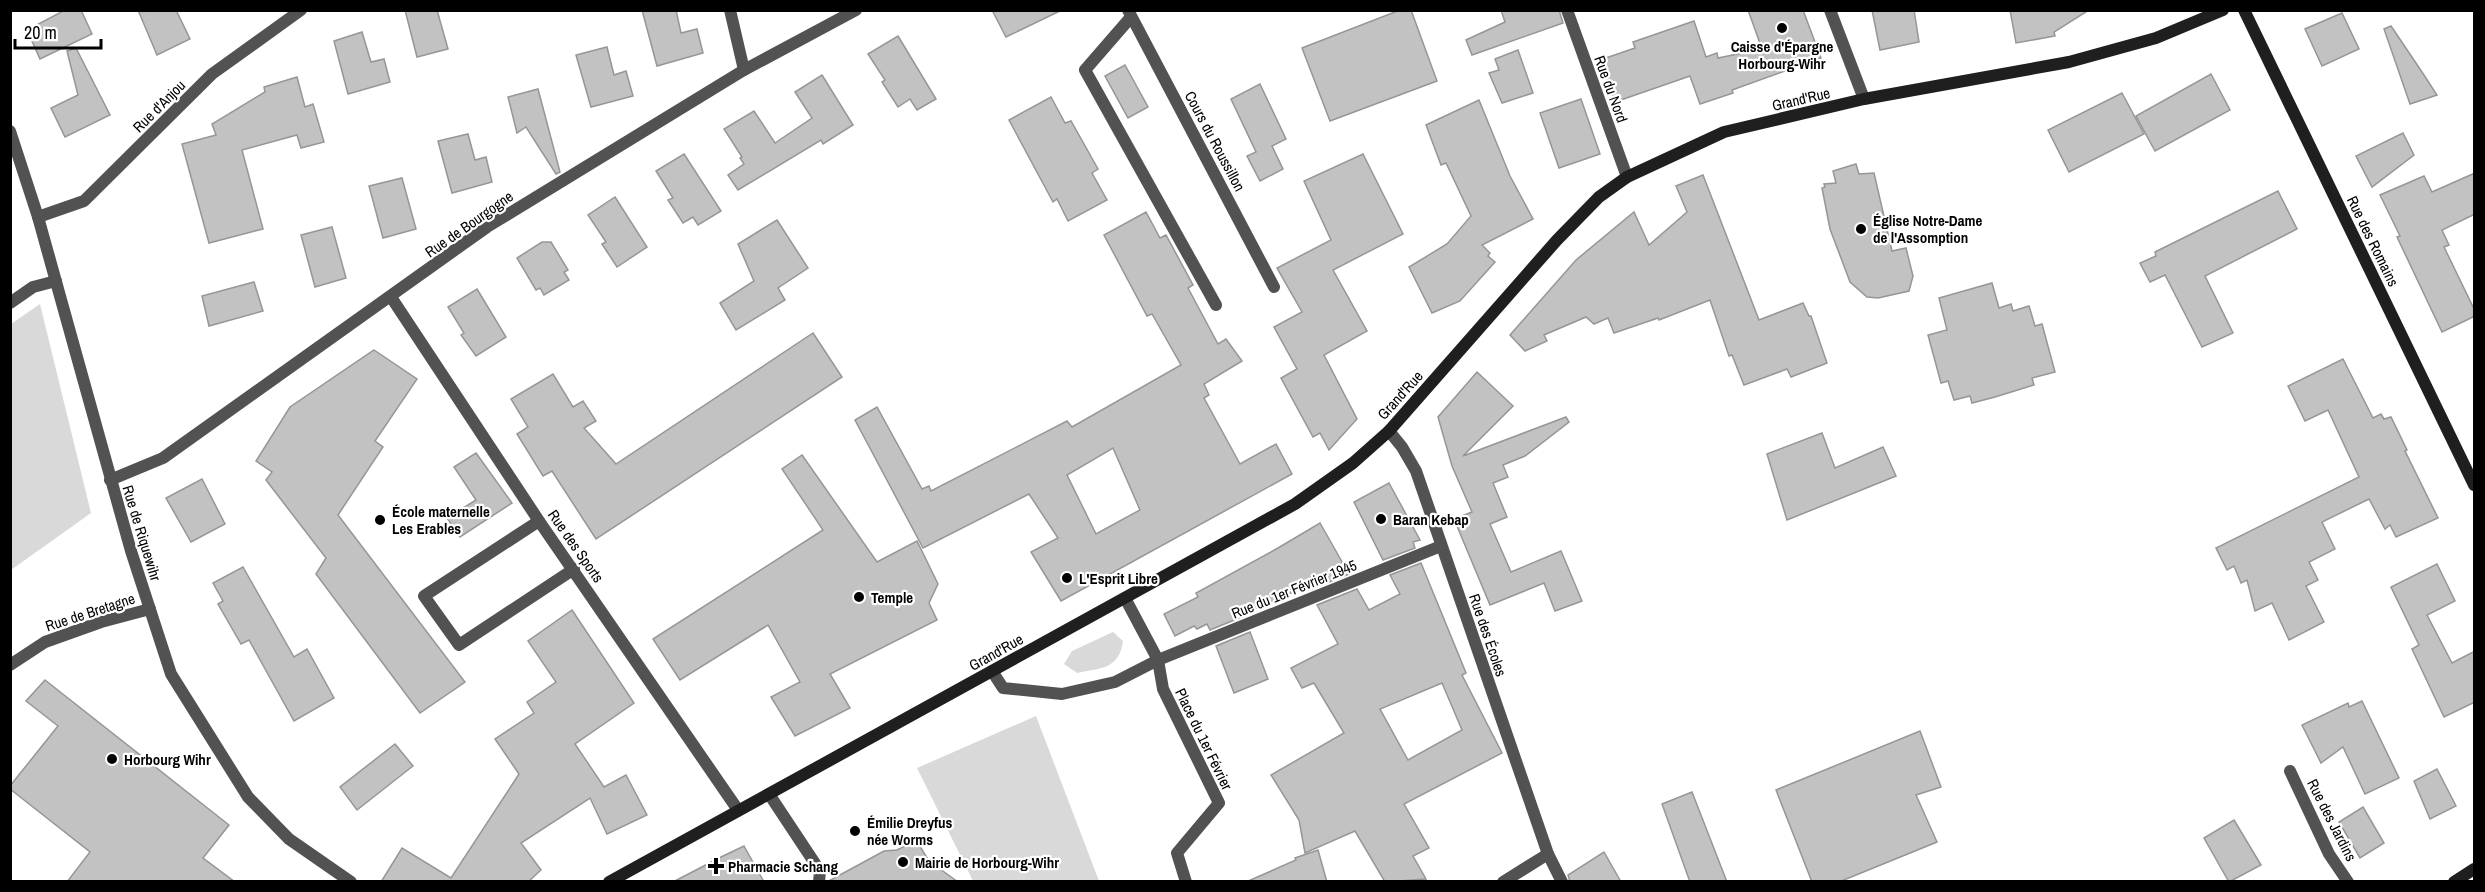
<svg xmlns="http://www.w3.org/2000/svg" width="2485" height="892" font-family="'Archivo Narrow',sans-serif">
  <rect width="100%" height="100%" fill="#fff"/>
  <g fill="#d9d9d9">
    <polygon points="40,304 91,513 11,570 11,324"/>
    <path d="M1113,632L1123,641C1119,669 1102,668 1077,673L1064,664L1072,651Z"/>
    <polygon points="1036,716 1099,881 973,881 917,768"/>
  </g>
  <g fill="#c2c2c2" stroke="#969696" stroke-width="1.5" fill-rule="evenodd">
    <polygon points="65,10 81,10 92,34 40,59 27,30"/>
    <polygon points="138,10 176,10 190,39 157,55"/>
    <polygon points="405,10 437,10 448,49 417,57"/>
    <polygon points="642,10 676,10 681,33 697,29 703,53 657,66"/>
    <polygon points="992,10 1062,10 1006,37"/>
    <polygon points="1400,10 1411,10 1437,81 1330,121 1302,48"/>
    <polygon points="1501,10 1559,10 1563,23 1472,55 1466,40 1505,22"/>
    <polygon points="1748,10 1803,10 1821,58 1732,90 1733,93 1700,104 1690,76 1615,102 1600,60 1635,48 1633,42 1694,21 1706,57 1717,53 1718,58 1762,49"/>
    <polygon points="1872,10 1914,10 1919,42 1880,50"/>
    <polygon points="2010,10 2089,10 2054,32 2055,36 2016,43"/>
    <polygon points="2342,13 2359,49 2322,66 2305,29"/>
    <polygon points="2391,26 2422,72 2437,95 2410,104 2384,29"/>
    <polygon points="362,32 371,62 384,59 390,82 348,94 334,41"/>
    <polygon points="898,36 936,99 917,110 910,99 898,107 882,82 885,80 868,54"/>
    <polygon points="607,47 614,75 626,71 633,96 591,107 576,55"/>
    <polygon points="76,48 110,115 65,137 51,108 78,95 67,51"/>
    <polygon points="1518,50 1533,93 1502,103 1489,73 1499,70 1495,59"/>
    <polygon points="1125,65 1148,107 1128,118 1105,76"/>
    <polygon points="2211,74 2230,110 2155,151 2136,116"/>
    <polygon points="822,75 853,125 823,144 821,140 738,190 728,175 744,164 740,158 742,157 724,129 754,111 775,143 812,118 795,92"/>
    <polygon points="297,77 305,107 313,104 324,142 301,148 297,135 242,150 263,229 209,243 182,144 216,135 212,124 265,92 264,87"/>
    <polygon points="1260,84 1286,139 1272,146 1283,169 1260,181 1247,156 1256,152 1231,99"/>
    <polygon points="538,89 560,172 556,174 526,127 517,133 508,97"/>
    <polygon points="2122,93 2144,134 2069,172 2048,130"/>
    <polygon points="1051,97 1065,123 1071,121 1098,169 1092,173 1107,200 1068,221 1057,199 1053,202 1009,120"/>
    <polygon points="1581,99 1600,154 1559,168 1540,113"/>
    <polygon points="1479,100 1510,176 1533,219 1482,245 1490,253 1488,256 1495,262 1460,301 1432,313 1409,267 1447,244 1471,216 1446,163 1441,165 1426,125"/>
    <polygon points="2403,133 2414,155 2372,187 2356,156"/>
    <polygon points="468,134 475,160 486,157 492,182 452,193 438,141"/>
    <polygon points="684,154 721,211 698,225 693,217 683,223 668,200 673,198 656,171"/>
    <polygon points="1363,154 1403,234 1333,270 1367,331 1324,355 1357,419 1329,450 1320,433 1313,437 1281,378 1297,369 1274,327 1302,312 1277,268 1331,240 1304,181"/>
    <polygon points="1856,164 1859,174 1874,173 1892,251 1906,248 1913,276 1909,291 1878,298 1867,297 1850,282 1830,229 1822,188 1825,187 1824,184 1836,183 1833,171"/>
    <polygon points="2475,173 2475,214 2442,230 2449,245 2444,247 2475,311 2475,316 2442,332 2397,237 2400,236 2380,195 2424,176 2432,192"/>
    <polygon points="1703,175 1759,320 1803,303 1809,316 1811,316 1827,363 1791,377 1787,369 1744,385 1732,355 1729,356 1710,300 1659,320 1658,318 1614,333 1608,318 1594,324 1586,317 1544,335 1547,341 1525,351 1510,335 1576,260 1634,212 1649,245 1687,212 1676,186"/>
    <polygon points="402,178 416,229 383,238 369,186"/>
    <polygon points="2278,191 2297,229 2205,276 2233,333 2202,347 2165,275 2150,282 2140,263 2156,256 2155,252"/>
    <polygon points="615,197 647,247 617,267 602,244 606,242 588,215"/>
    <path d="M1146,212L1160,238L1166,235L1193,285L1188,288L1218,344L1226,339L1242,361L1204,384L1209,395L1204,398L1240,464L1276,444L1292,474L1061,601L1031,552L1058,538L1029,494L923,548L855,420L877,407L922,489L929,486L931,491L1067,421L1072,427L1181,365L1152,314L1147,316L1104,235ZM1113,448L1140,510L1096,534L1067,475Z"/>
    <polygon points="777,220 808,268 778,288 785,300 736,330 720,303 754,281 738,244"/>
    <polygon points="332,227 346,278 315,287 301,235"/>
    <polygon points="542,242 551,242 568,270 564,272 569,280 544,295 540,288 536,290 517,258"/>
    <polygon points="254,282 263,311 209,326 202,296"/>
    <polygon points="1992,283 1999,308 2011,304 2013,311 2029,306 2035,326 2042,324 2055,372 2032,378 2034,385 1995,397 1972,403 1970,396 1954,400 1948,381 1941,383 1928,335 1947,330 1939,298"/>
    <polygon points="477,289 506,337 476,356 461,335 464,333 448,307"/>
    <polygon points="813,333 842,377 596,539 552,471 543,476 517,434 528,427 511,399 553,374 573,407 583,401 596,421 584,428 616,464"/>
    <polygon points="374,350 417,379 375,441 383,447 338,515 465,682 420,713 316,574 326,558 266,480 272,472 256,461 290,407"/>
    <polygon points="2343,359 2373,418 2381,414 2384,419 2391,417 2407,450 2405,451 2438,518 2396,537 2390,525 2385,529 2369,499 2322,522 2335,549 2309,562 2318,580 2306,586 2324,622 2289,640 2272,603 2255,611 2247,580 2241,583 2234,566 2227,570 2216,548 2359,477 2328,410 2305,421 2288,386"/>
    <polygon points="1477,372 1513,406 1463,456 1566,417 1569,422 1525,456 1503,465 1508,477 1493,483 1507,517 1490,524 1511,572 1561,551 1582,601 1555,611 1544,583 1490,605 1454,519 1472,512 1452,466 1438,417"/>
    <polygon points="1822,433 1835,468 1883,447 1896,476 1787,520 1767,454"/>
    <polygon points="476,453 512,503 460,537 447,518 476,500 454,467"/>
    <polygon points="802,455 877,562 917,541 938,584 929,603 937,620 830,674 850,708 795,736 771,697 800,682 768,625 680,680 653,639 823,530 782,469"/>
    <polygon points="202,479 225,524 191,542 166,498"/>
    <polygon points="1389,483 1420,540 1413,542 1415,548 1383,560 1354,502"/>
    <polygon points="1320,523 1349,574 1309,590 1307,586 1243,614 1244,616 1210,630 1207,624 1197,629 1194,626 1175,636 1164,614 1198,597 1196,593 1278,548"/>
    <path d="M1421,563L1466,673L1462,675L1502,753L1404,804L1429,848L1413,856L1426,879L1385,882L1355,831L1305,853L1299,820L1271,775L1344,733L1314,683L1302,688L1291,668L1338,644L1317,605L1357,589L1369,610L1400,594L1390,575ZM1442,683L1462,730L1408,760L1380,709Z"/>
    <polygon points="2437,564 2455,601 2427,615 2452,663 2475,651 2475,702 2444,717 2412,649 2419,645 2391,587"/>
    <polygon points="243,567 294,657 307,649 334,698 294,721 249,640 241,644 218,604 223,601 213,583"/>
    <polygon points="572,610 634,703 575,744 604,787 626,775 647,815 607,834 590,798 521,843 541,870 528,882 381,882 402,848 451,878 519,774 495,739 534,713 527,702 556,682 528,641"/>
    <polygon points="1250,632 1268,679 1234,693 1216,646"/>
    <polygon points="45,680 229,825 203,858 235,882 67,882 90,852 10,789 10,786 58,726 26,701"/>
    <polygon points="2362,701 2399,778 2365,794 2343,747 2321,763 2302,725 2348,703 2349,707"/>
    <polygon points="1920,731 1941,787 1916,795 1937,842 1839,882 1812,882 1776,790"/>
    <polygon points="395,744 413,766 357,810 340,787"/>
    <polygon points="2437,769 2456,806 2430,819 2414,781"/>
    <polygon points="1692,792 1727,882 1690,882 1662,804"/>
    <polygon points="2363,807 2384,843 2360,858 2339,822"/>
    <polygon points="2234,820 2261,865 2229,882 2204,838"/>
    <polygon points="916,840 929,861 958,882 827,882 884,851 897,850"/>
    <polygon points="744,846 764,882 673,882 721,857"/>
    <polygon points="1318,850 1327,882 1246,882 1296,860 1295,858"/>
    <polygon points="1604,852 1621,882 1570,882 1568,875"/>
  </g>
  <g fill="none" stroke-linecap="round" stroke-linejoin="round">
    <g stroke="#525252" stroke-width="12">
      <polyline points="1131,17 1085,70 1216,305"/>
      <polyline points="539,521 424,596 459,645 574,569"/>
      <polyline points="992,671 1003,688 1062,694 1115,682 1158,660"/>
      <polyline points="769,794 820,871 819,882"/>
    </g>
    <g stroke="#525252" stroke-width="12">
      <polyline points="730,10 744,70"/>
      <polyline points="1128,10 1274,287"/>
      <polyline points="1567,10 1627,177"/>
      <polyline points="1830,10 1864,99"/>
      <polyline points="10,131 38,217 131,551 171,674 248,797 289,839 351,882"/>
      <polyline points="38,217 84,201 212,74 301,10"/>
      <polyline points="391,297 539,521 738,810"/>
      <polyline points="10,303 33,287 56,281"/>
      <polyline points="1389,431 1402,447 1416,471 1548,854 1503,882"/>
      <polyline points="110,480 163,458 487,227 744,70 856,10"/>
      <polyline points="1125,598 1158,660 1163,689 1219,803 1177,853 1186,882"/>
      <polyline points="1158,660 1441,546"/>
      <polyline points="10,665 45,642 101,622 150,609"/>
      <polyline points="2290,771 2329,854 2348,882"/>
      <polyline points="1548,854 1562,882"/>
    </g>
    <g stroke="#1f1f1f" stroke-width="12">
      <polyline points="2244,10 2474,485"/>
      <polyline points="609,882 1295,504 1353,463 1389,431 1557,240 1599,197 1627,177 1724,132 1864,99 2069,62 2156,38 2223,10"/>
      <polyline points="2454,882 2474,869"/>
    </g>
  </g>
  <g fill="#000" stroke="#fff" stroke-width="2">
    <circle cx="1782" cy="28" r="6"/>
    <circle cx="1861" cy="229" r="6"/>
    <circle cx="1381" cy="519" r="6"/>
    <circle cx="380" cy="520" r="6"/>
    <circle cx="1067" cy="578" r="6"/>
    <circle cx="859" cy="597" r="6"/>
    <circle cx="112" cy="759" r="6"/>
    <circle cx="855" cy="831" r="6"/>
    <circle cx="903" cy="862" r="6"/>
    <path d="M713 857h6v6h6v6h-6v6h-6v-6h-6v-6h6z"/>
  </g>
  <g text-anchor="middle" dominant-baseline="central" stroke-width="4.5" stroke-linejoin="round" paint-order="stroke">
    <g font-size="15" font-weight="bold" fill="#000" stroke="#fff" text-anchor="start">
      <text x="1782" y="46" text-anchor="middle">Caisse d'Épargne<tspan x="1782" dy="17">Horbourg-Wihr</tspan></text>
      <text x="1873" y="220">Église Notre-Dame<tspan x="1873" dy="17">de l'Assomption</tspan></text>
      <text x="392" y="511">École maternelle<tspan x="392" dy="17">Les Erables</tspan></text>
      <text x="1393" y="519">Baran Kebap</text>
      <text x="1079" y="578">L'Esprit Libre</text>
      <text x="871" y="597">Temple</text>
      <text x="124" y="759">Horbourg Wihr</text>
      <text x="867" y="822">Émilie Dreyfus<tspan x="867" dy="17">née Worms</tspan></text>
      <text x="915" y="862">Mairie de Horbourg-Wihr</text>
      <text x="728" y="866">Pharmacie Schang</text>
    </g>
    <g font-size="15" fill="#000" stroke="#fff">
      <text transform="translate(1611 89) rotate(70)">Rue du Nord</text>
      <text transform="translate(1801 99) rotate(-13)">Grand'Rue</text>
      <text transform="translate(159 106) rotate(-45)">Rue d'Anjou</text>
      <text transform="translate(1215 141) rotate(62)">Cours du Roussillon</text>
      <text transform="translate(469 224) rotate(-35)">Rue de Bourgogne</text>
      <text transform="translate(2373 241) rotate(64)">Rue des Romains</text>
      <text transform="translate(1400 395) rotate(-48)">Grand'Rue</text>
      <text transform="translate(142 533) rotate(73)">Rue de Riquewihr</text>
      <text transform="translate(576 546) rotate(55)">Rue des Sports</text>
      <text transform="translate(1294 589) rotate(-22)">Rue du 1er Février 1945</text>
      <text transform="translate(90 612) rotate(-18)">Rue de Bretagne</text>
      <text transform="translate(1488 635) rotate(71)">Rue des Écoles</text>
      <text transform="translate(996 652) rotate(-29)">Grand'Rue</text>
      <text transform="translate(1204 739) rotate(64)">Place du 1er Février</text>
      <text transform="translate(2332 820) rotate(63)">Rue des Jardins</text>
    </g>
  </g>
  <rect width="2485" height="892" fill="none" stroke="#000000" stroke-width="24"/>
  <path d="M15 39v9h86v-9" fill="none" stroke="#000000" stroke-width="3"/>
  <text x="24" y="39" font-size="18" fill="#000000" stroke="#ffffff" stroke-width="4.5" paint-order="stroke">20 m</text>
</svg>
